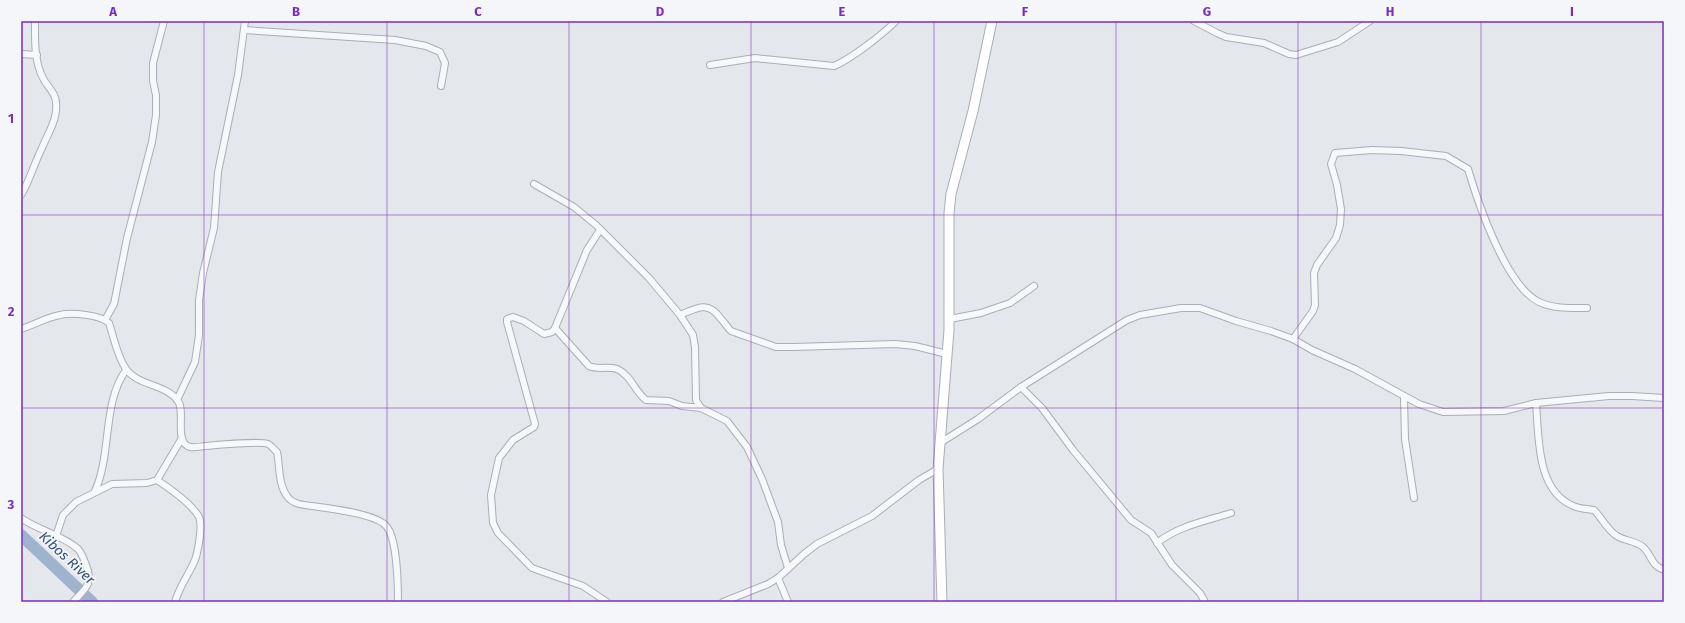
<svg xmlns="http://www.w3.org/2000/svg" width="1685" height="623" font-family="'Fira Sans',sans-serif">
  <rect width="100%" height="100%" fill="#e4e7ec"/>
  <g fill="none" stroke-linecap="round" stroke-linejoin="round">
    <polyline stroke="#9fb4cc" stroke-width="12" points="21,535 92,602"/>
    <defs>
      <g id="street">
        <polyline points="1194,21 1217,33 1226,37 1264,43 1289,54 1296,55 1338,42 1370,21"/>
        <polyline points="244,30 395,40 426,46 440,52 445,63 441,86"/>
        <polyline points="21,54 37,55"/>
        <path d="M710,65L755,58L834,66C851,59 883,34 896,21"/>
        <polyline points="534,184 574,207 596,225 649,278 680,315 693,335 695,347 696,400 701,408 727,421 747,447 762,479 778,522 781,545 788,568"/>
        <path d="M21,195C30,180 34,164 42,148C48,133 58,119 56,102C55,91 47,87 43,78C34,61 35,40 35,21"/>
        <polyline points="600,230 587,250 555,328 552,332 544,334 524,321 513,317 507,319 507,322 535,424 534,427 513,440 499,458 491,495 493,523 498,533 532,568 583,586 607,602"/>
        <path d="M680,315C697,308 708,300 721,319C725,323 727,327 731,331L776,347H793L895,344L915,346L947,354"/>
        <polyline points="950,319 981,313 1010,303 1034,286"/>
        <polyline points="105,320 114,304 127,238 152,142 156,115 156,95 153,81 153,63 164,21"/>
        <path d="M555,328L589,366C598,370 608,366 617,369C631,375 635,392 646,400L669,401L682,406L701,408"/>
        <path d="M21,329C34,325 47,317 60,315C71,312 101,315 109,323C114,338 117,356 126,369C138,386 166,384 178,401C186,412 173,444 191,447C195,448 202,446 206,446C216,445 261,441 268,444C271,445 274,450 277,452C280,466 278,484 287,496C292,504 303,505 312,506C328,508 379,514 387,527C397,540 398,585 398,602"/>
        <path d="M1293,339L1313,311L1315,305L1314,273L1317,265L1336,238L1340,225L1341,209L1337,185L1331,164L1335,153L1372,150L1401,151L1446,156L1468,169C1478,203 1506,286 1539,302C1554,309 1571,308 1587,308"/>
        <polyline points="1021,387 1042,408 1073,450 1131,520 1151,533 1172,565 1200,593 1205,602"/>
        <polyline points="1404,397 1405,439 1414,498"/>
        <polyline points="177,400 195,362 199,335 199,300 203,273 214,228 218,172 238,75 245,21"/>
        <path d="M1536,403C1539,438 1536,493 1576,507C1582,509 1588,509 1594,510C1602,518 1607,530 1617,536C1625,541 1636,541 1643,547C1652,555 1651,566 1664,570"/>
        <polyline points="940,443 978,419 1021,387 1127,320 1140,315 1181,308 1200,308 1236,321 1271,331 1293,339 1312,350 1355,369 1419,404 1443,412 1504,411 1536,403 1609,396 1632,396 1664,398"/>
        <path d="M157,480C169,488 192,504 199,517C203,525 198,551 195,560C189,574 179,587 175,602"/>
        <path d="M95,491C112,454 102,403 126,370"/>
        <path d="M21,518C39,531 63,535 78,549C82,553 84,560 86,565C94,584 85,589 73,602"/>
        <polyline points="56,536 63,515 76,502 112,484 147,483 157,480 182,438"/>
        <path d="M1157,543C1178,526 1206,521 1231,513"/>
        <polyline points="778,578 788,602"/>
        <polyline points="723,602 768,584 778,578 804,554 817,544 872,516 919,480 938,469"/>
      </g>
      <polyline id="secondary" points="942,602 938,469 949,330 949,213 951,194 973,111 992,21"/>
    </defs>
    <use href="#street" stroke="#a9aeb7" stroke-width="8"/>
    <use href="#secondary" stroke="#a9aeb7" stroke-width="11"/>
    <use href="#street" stroke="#f7f8fa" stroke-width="6"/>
    <use href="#secondary" stroke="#fff" stroke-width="9"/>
  </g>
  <path fill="none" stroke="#7b2cbf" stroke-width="1" stroke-opacity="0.55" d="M204,21V602M387,21V602M569,21V602M751,21V602M934,21V602M1116,21V602M1298,21V602M1481,21V602M21,215H1664M21,408H1664"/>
  <g text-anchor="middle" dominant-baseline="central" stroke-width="3.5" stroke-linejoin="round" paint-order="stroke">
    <g font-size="14" font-style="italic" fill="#34527a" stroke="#f4f6f9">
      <text transform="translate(67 558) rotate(43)">Kibos River</text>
    </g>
  </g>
  <rect width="1685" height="623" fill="none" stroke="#f4f6f9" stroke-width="44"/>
  <rect x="22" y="22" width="1641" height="579" fill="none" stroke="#7b2cbf" stroke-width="1.5"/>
  <g font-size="13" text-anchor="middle" font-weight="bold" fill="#7b2cbf">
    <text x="113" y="16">A</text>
    <text x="296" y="16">B</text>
    <text x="478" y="16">C</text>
    <text x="660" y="16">D</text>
    <text x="842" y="16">E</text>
    <text x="1025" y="16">F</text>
    <text x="1207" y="16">G</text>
    <text x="1390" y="16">H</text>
    <text x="1572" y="16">I</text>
    <text x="11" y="123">1</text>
    <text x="11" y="316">2</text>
    <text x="11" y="509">3</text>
  </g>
</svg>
